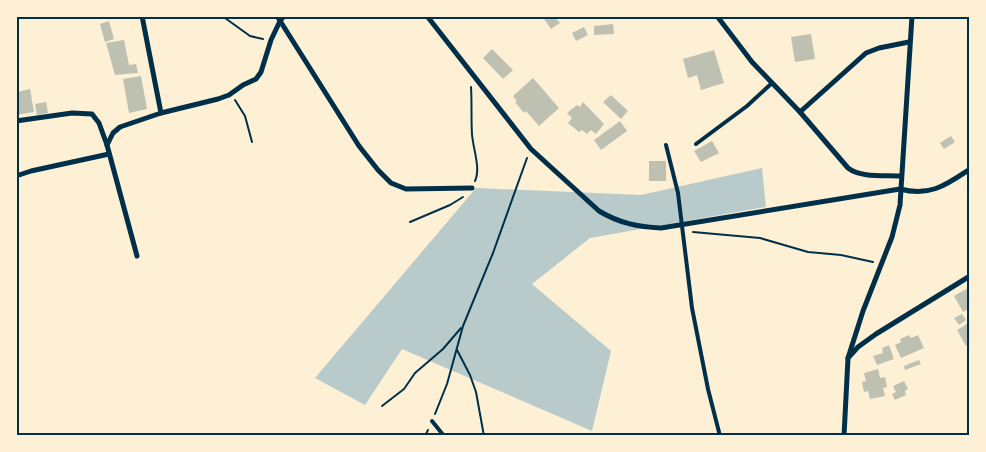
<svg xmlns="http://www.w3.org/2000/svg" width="986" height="452" font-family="Rubik,sans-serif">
  <rect width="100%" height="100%" fill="#fdf0d5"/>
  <polygon fill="#b9caca" points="762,168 766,207 590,238 532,284 611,351 592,431 402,349 365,405 315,378 476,188 641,195"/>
  <g fill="#bec0b2">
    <polygon points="542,16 554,16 560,23 551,29"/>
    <polygon points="109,21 114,39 105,42 100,24"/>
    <polygon points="613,24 614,34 594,35 594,26"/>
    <polygon points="584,27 588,35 576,41 572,33"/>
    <polygon points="811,34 815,59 795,62 791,37"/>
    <polygon points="124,40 129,65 136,64 138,73 115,75 106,43"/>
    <polygon points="492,49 513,70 503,79 483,58"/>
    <polygon points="714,50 724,83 701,90 697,75 688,78 683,59"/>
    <polygon points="141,76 147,109 129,113 123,79"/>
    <polygon points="533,78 559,108 539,126 526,111 524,113 515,102 517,101 513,96"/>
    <polygon points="30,89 34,112 16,115 16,90 18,92"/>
    <polygon points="611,95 628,111 621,119 603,102"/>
    <polygon points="46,102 48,113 37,115 35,104"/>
    <polygon points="583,102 604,124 596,134 591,130 587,134 582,130 579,132 568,123 572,118 567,113 577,105 580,107"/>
    <polygon points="620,121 627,131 601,150 594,140"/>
    <polygon points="951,136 955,142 944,149 940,143"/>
    <polygon points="712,141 719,153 701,162 694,151"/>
    <rect x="649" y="161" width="17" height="20"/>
    <polygon points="970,287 970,308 963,312 954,296"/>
    <polygon points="962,314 966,320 959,325 954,318"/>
    <polygon points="967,324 970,329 970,343 966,346 957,330"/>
    <polygon points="909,335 911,338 918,335 924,348 901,358 895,345 901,342 900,339"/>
    <polygon points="889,345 894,359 877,365 873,356 883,353 882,348"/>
    <polygon points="919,360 921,364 905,370 904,366"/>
    <polygon points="878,369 880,378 885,377 887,387 883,388 885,396 870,399 868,391 864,392 862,382 866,381 864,373"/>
    <polygon points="904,381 908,389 905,391 906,395 895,400 892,394 896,392 893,386"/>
  </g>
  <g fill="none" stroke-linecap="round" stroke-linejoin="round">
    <g stroke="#003049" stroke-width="2">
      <polyline points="225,18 250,36 263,39"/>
      <path d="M471,87C472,103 471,118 472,134C473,149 481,168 475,181"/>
      <polyline points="235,100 245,116 252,142"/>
      <polyline points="410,222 450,205 463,197"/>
      <polyline points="693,232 760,238 808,252 841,255 873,262"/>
      <polyline points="457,350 470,375 476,392 484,436"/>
      <polyline points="382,406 404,389 415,373 443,349 461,328"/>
      <polyline points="435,414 447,384 463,326 493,253 527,158"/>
      <polyline points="425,436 428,430"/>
    </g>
    <g stroke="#003049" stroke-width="4">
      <polyline points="696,144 747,106 772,83"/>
      <polyline points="666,145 678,193 692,308 708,389 720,436"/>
      <polyline points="432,421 444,436"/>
    </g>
    <g stroke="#003049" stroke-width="5">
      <polyline points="142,16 161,113"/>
      <polyline points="277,16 359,146 378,170 391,183 406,189 472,188"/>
      <path d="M427,16L531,149L599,211C619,223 638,227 661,228L900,189C930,197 946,185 970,169"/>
      <path d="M717,16L752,62L800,112L848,168C861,178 884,175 900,176"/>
      <polyline points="800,112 866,53 879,48 909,42"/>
      <polyline points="16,121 72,113 92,114 99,123 107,145 137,256"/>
      <polyline points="107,145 113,133 120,127 161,113 218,99 229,95 243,85 256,79 261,72 271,40 280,21 284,16"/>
      <polyline points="16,176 31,171 109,154"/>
      <polyline points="848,358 863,311 892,237 900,205 912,16"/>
      <polyline points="844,436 848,358 858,347 876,334 970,276"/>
    </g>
  </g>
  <rect width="986" height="452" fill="none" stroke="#fdf0d5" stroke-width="35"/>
  <rect x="18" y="18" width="950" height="416" fill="none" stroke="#003049" stroke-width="2"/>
</svg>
